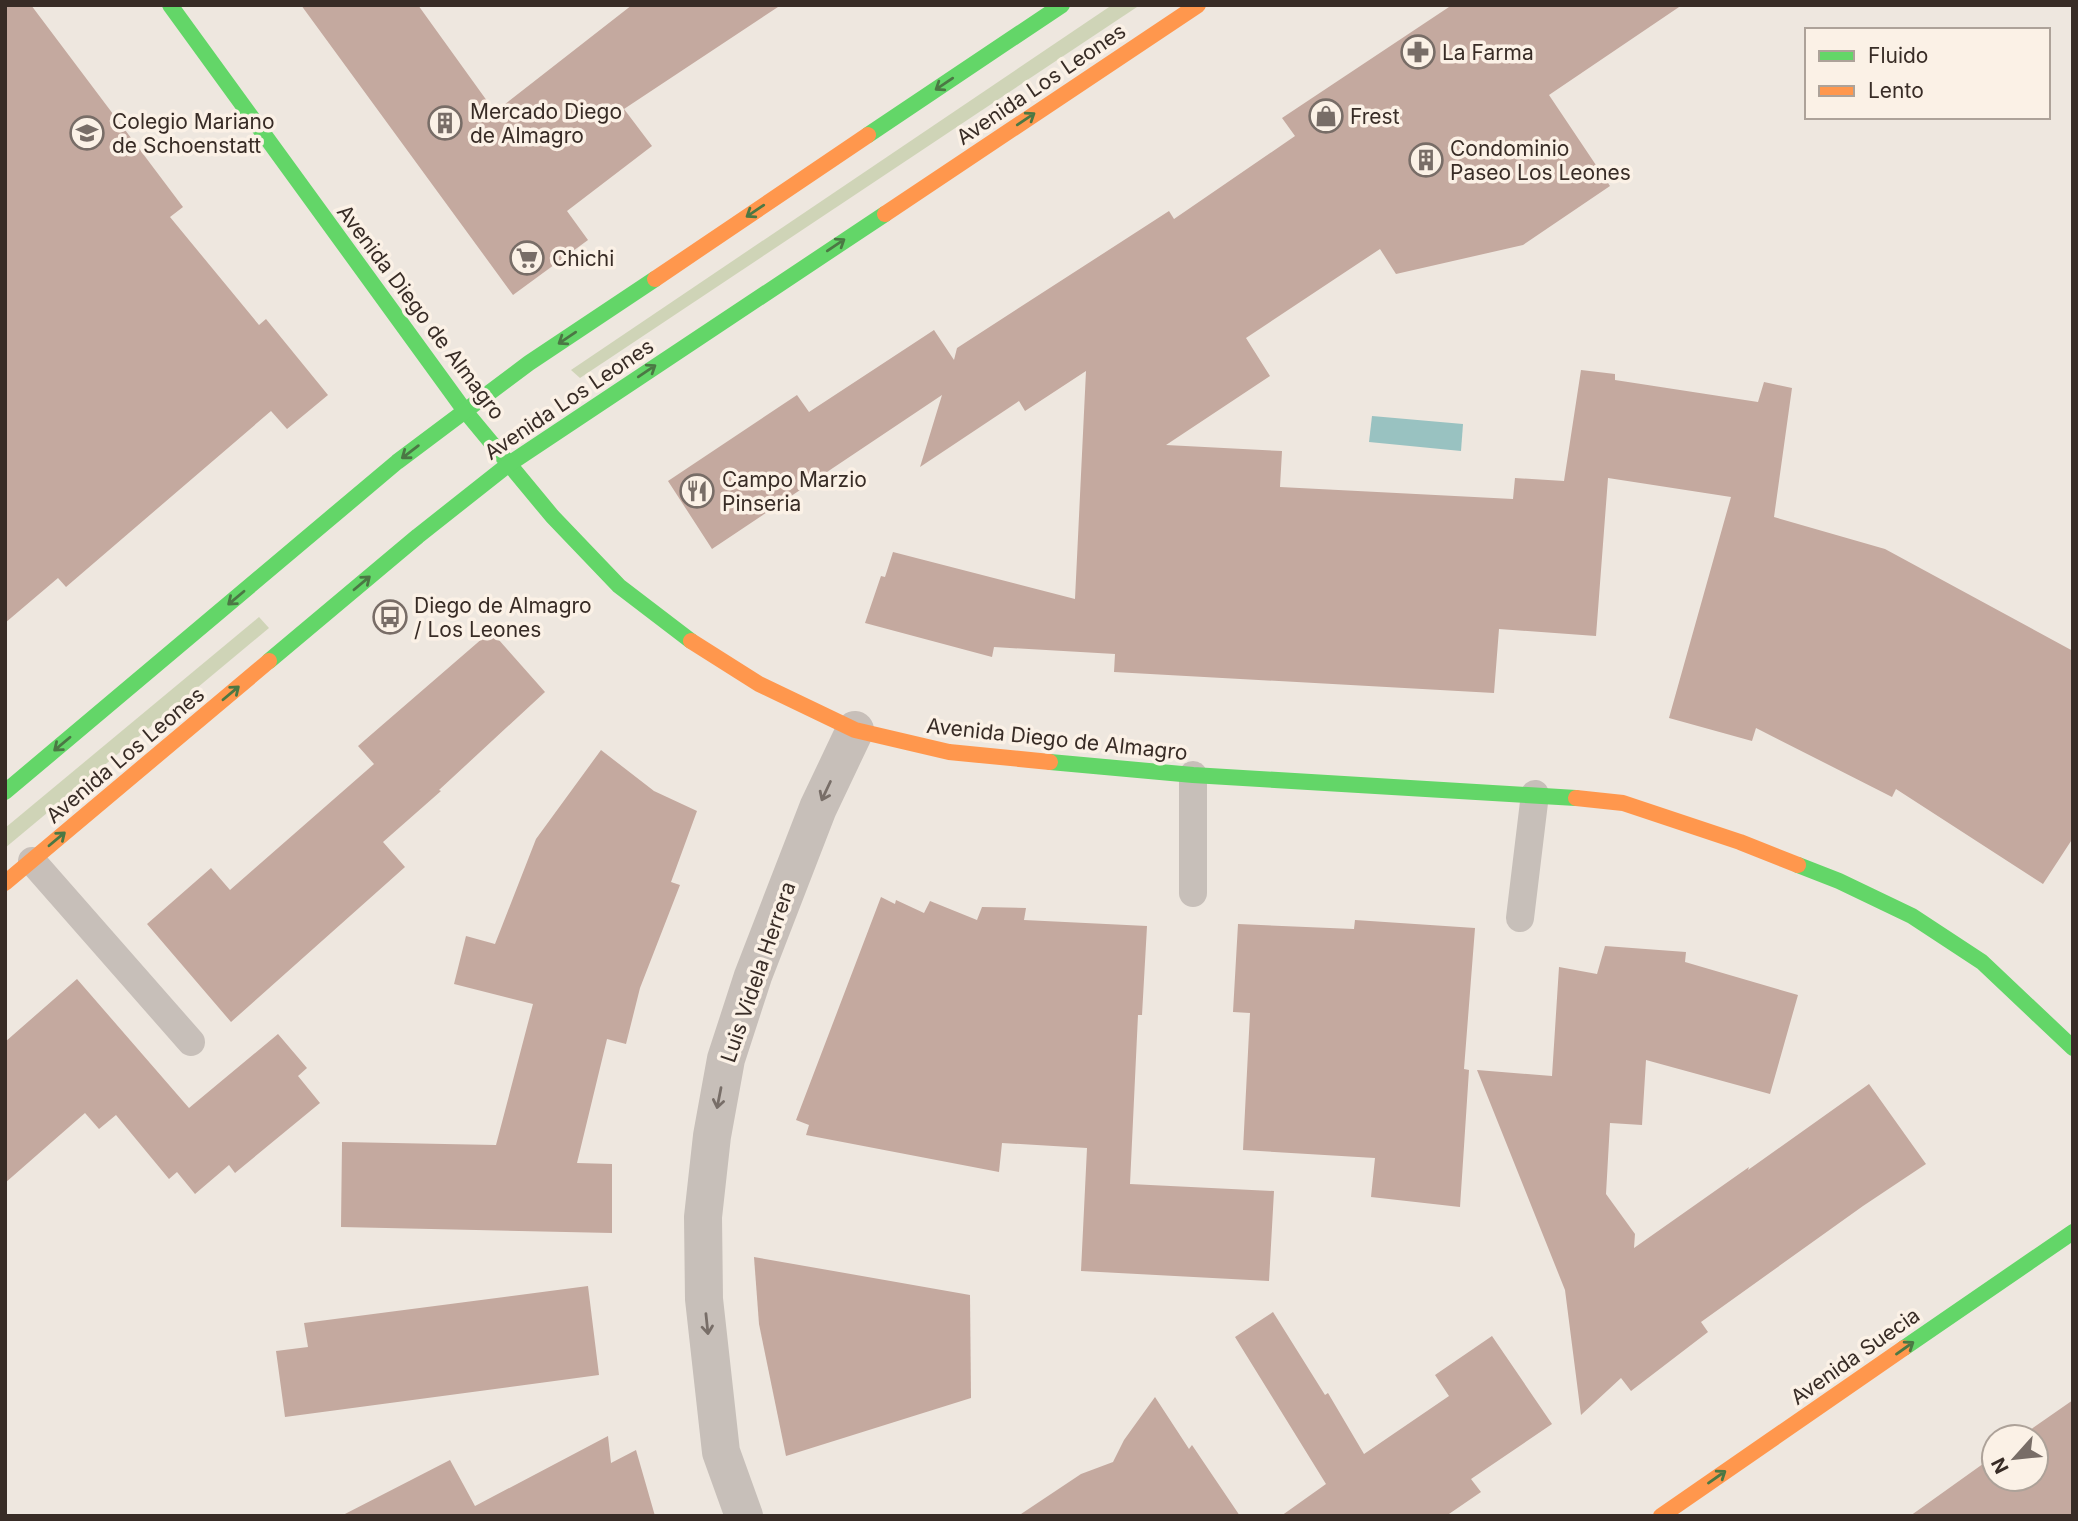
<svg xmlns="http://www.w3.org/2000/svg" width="2078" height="1521" font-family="Inter,sans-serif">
  <rect width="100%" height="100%" fill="#eee7df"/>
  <g fill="#cfd4b7">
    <polygon points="1112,5 1140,5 580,378 571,370"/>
    <polygon points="259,617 269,628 5,848 5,828"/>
  </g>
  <polygon fill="#99c2c1" points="1372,416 1463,424 1461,451 1369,442"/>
  <g fill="#c4a99f">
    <polygon points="5,5 31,5 183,207 170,217 259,325 266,319 328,395 287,429 271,411 66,587 58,578 5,623"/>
    <polygon points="301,5 418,5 495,112 632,5 781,5 624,109 652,146 567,211 588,240 513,295"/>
    <polygon points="1452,5 1682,5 1549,95 1610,186 1523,245 1396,274 1380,249 1246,338 1270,376 1166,445 1282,451 1280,487 1513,499 1515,478 1564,481 1581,370 1615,374 1615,380 1758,402 1764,382 1792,388 1774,517 1885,549 2073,651 2073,838 2043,884 1896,789 1892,797 1756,728 1752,741 1669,718 1731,497 1608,478 1596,636 1499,629 1494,693 1114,672 1115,654 994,647 992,657 865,623 881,576 885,577 893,552 1075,599 1086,371 1025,411 1019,401 920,467 942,395 712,549 668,481 797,395 809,412 934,330 954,360 957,348 1169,211 1174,219 1295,136 1282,118"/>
    <polygon points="491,631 545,692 439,790 441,791 383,842 405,867 231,1022 147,924 211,868 230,890 374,764 358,746"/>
    <polygon points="601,750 654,791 697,811 671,882 680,885 640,988 626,1044 607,1039 577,1163 612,1164 612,1233 341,1227 342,1142 496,1145 533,1004 454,984 466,936 495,944 536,839"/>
    <polygon points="881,897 895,904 896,900 924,913 930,901 977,920 982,907 1026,908 1024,920 1147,926 1142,1015 1138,1015 1130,1184 1274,1191 1269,1281 1081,1271 1087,1148 1002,1143 999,1172 806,1135 809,1125 796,1120"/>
    <polygon points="1355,920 1475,928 1464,1069 1469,1070 1460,1207 1371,1197 1375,1158 1243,1150 1250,1013 1233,1012 1238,924 1354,929"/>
    <polygon points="1605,946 1686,952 1685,962 1798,995 1770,1094 1646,1060 1642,1125 1610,1123 1606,1194 1635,1234 1634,1248 1749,1167 1748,1170 1869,1084 1926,1164 1863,1206 1701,1322 1708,1332 1631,1391 1621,1378 1581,1415 1565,1290 1477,1070 1552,1076 1559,967 1597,974"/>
    <polygon points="77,979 189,1108 278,1034 307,1068 298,1076 320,1103 235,1173 229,1165 195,1194 177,1172 169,1179 116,1115 99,1129 85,1113 5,1183 5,1042"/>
    <polygon points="754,1257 970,1295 971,1398 786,1456 759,1324"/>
    <polygon points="588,1286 599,1375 285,1417 276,1351 308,1347 304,1323"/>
    <polygon points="1273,1312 1325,1395 1328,1393 1364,1454 1449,1396 1435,1375 1492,1336 1552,1424 1471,1479 1481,1492 1446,1516 1281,1516 1326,1484 1235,1337"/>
    <polygon points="1155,1397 1189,1449 1192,1445 1240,1516 1018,1516 1081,1474 1113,1462 1124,1440"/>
    <polygon points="2073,1400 2073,1516 1910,1516 1994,1456 1994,1479 2036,1479 2036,1437 2020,1437"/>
    <polygon points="608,1436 611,1463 636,1450 655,1516 341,1516 450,1460 475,1506"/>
  </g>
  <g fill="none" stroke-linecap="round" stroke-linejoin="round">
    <g stroke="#c7bfb9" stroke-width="28">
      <polyline points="32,861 191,1042"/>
      <polyline points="1193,893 1193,775"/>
      <polyline points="1520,918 1535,794"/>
    </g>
    <polyline stroke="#c7bfb9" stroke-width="38" points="744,1516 721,1452 704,1299 703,1217 712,1136 726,1059 753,976 818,808 855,730"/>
    <g stroke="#63d668" stroke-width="16">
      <polyline points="170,5 465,411 552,516 619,586 691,641"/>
      <polyline points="868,135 1062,5"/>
      <polyline points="269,661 418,536 509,464 885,214"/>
      <polyline points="1050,762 1193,775 1576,798"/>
      <polyline points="5,792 397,462 529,363 655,279"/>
      <polyline points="1798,865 1839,881 1912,916 1982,962 2073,1048"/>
      <polyline points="1904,1348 2073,1232"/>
    </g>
    <g stroke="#ff974d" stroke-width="16">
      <polyline points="885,214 1198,5"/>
      <polyline points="655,279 868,135"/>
      <polyline points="691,641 759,684 855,730 949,752 1050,762"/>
      <polyline points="1576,798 1623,803 1740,842 1798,865"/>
      <polyline points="5,883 269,661"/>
      <polyline points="1661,1516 1904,1348"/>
    </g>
  </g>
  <defs><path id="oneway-shaft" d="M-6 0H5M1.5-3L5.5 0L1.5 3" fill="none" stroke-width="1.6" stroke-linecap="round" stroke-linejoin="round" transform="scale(1.75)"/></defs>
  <g stroke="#4b7844">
    <use href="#oneway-shaft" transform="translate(944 84) rotate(146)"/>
    <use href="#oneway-shaft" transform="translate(1026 119) rotate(-34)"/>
    <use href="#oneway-shaft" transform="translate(755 211) rotate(146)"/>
    <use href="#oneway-shaft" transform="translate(836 245) rotate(-34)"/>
    <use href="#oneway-shaft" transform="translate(567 338) rotate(146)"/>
    <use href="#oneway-shaft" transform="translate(647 371) rotate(-34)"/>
    <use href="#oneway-shaft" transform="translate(410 452) rotate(143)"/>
    <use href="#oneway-shaft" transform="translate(362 583) rotate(-40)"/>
    <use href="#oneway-shaft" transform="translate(236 598) rotate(140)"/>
    <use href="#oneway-shaft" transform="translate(231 693) rotate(-40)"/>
    <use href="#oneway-shaft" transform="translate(62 744) rotate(140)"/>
    <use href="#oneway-shaft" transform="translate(57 839) rotate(-40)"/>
    <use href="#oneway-shaft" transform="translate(1905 1348) rotate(-35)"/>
    <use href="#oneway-shaft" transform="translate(1717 1477) rotate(-35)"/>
  </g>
  <g stroke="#786e68">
    <use href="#oneway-shaft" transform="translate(826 791) rotate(115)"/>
    <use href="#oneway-shaft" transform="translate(719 1098) rotate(101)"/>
    <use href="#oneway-shaft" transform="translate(707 1324) rotate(84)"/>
  </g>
  <defs>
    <symbol id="pharmacy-ring" viewBox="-11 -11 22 22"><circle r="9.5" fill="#fbf1e6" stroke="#786d67" stroke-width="1.5"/><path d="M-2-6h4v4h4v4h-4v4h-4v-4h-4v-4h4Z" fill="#786d67"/></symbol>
    <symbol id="shop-ring" viewBox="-11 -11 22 22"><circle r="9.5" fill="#fbf1e6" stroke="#786d67" stroke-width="1.5"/><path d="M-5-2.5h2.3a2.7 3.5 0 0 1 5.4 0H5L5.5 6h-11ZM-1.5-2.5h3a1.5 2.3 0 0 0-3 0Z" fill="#786d67"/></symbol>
    <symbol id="building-ring" viewBox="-11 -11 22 22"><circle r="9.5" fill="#fbf1e6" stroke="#786d67" stroke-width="1.5"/><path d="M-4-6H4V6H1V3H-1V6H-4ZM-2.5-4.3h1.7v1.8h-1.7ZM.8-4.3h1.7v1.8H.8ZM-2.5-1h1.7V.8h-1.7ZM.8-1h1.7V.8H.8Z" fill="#786d67"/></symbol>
    <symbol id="school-ring" viewBox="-11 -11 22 22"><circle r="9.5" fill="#fbf1e6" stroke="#786d67" stroke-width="1.5"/><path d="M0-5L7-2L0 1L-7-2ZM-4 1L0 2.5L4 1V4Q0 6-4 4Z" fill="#786d67"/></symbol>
    <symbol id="supermarket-ring" viewBox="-11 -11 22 22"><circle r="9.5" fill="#fbf1e6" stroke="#786d67" stroke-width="1.5"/><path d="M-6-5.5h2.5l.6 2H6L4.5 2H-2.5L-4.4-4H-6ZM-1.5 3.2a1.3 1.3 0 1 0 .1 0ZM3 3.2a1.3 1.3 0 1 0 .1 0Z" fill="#786d67"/></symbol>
    <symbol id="restaurant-ring" viewBox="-11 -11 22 22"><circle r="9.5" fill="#fbf1e6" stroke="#786d67" stroke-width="1.5"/><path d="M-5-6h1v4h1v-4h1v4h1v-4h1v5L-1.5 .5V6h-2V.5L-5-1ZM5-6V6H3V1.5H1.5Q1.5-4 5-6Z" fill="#786d67"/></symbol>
    <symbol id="bus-ring" viewBox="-11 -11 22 22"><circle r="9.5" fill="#fbf1e6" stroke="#786d67" stroke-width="1.5"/><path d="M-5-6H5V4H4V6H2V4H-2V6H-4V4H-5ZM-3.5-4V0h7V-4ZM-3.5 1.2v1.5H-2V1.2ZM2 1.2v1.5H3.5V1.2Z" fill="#786d67"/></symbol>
  </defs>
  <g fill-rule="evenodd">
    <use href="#pharmacy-ring" x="1399" y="33" width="38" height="38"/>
    <use href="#shop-ring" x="1307" y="97" width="38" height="38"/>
    <use href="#building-ring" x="426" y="104" width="38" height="38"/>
    <use href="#school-ring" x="68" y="114" width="38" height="38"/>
    <use href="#building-ring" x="1407" y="141" width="38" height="38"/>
    <use href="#supermarket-ring" x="508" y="239" width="38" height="38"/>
    <use href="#restaurant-ring" x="678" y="472" width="38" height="38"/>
    <use href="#bus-ring" x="371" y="598" width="38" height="38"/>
  </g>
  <g text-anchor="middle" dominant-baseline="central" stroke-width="7" stroke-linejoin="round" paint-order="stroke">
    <g font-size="21" fill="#382c26" stroke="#fbf1e6" text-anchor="start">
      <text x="1442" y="52">La Farma</text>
      <text x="470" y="111">Mercado Diego<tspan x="470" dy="24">de Almagro</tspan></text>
      <text x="1350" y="116">Frest</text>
      <text x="112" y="121">Colegio Mariano<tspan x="112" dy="24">de Schoenstatt</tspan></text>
      <text x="1450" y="148">Condominio<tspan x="1450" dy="24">Paseo Los Leones</tspan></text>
      <text x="552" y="258">Chichi</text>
      <text x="722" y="479">Campo Marzio<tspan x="722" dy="24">Pinseria</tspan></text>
      <text x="414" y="605">Diego de Almagro<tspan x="414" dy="24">/ Los Leones</tspan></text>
    </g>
    <g font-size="21" fill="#382c26" stroke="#fbf1e6">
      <text transform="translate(1041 84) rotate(-34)">Avenida Los Leones</text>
      <text transform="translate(421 312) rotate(53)">Avenida Diego de Almagro</text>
      <text transform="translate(569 399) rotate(-34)">Avenida Los Leones</text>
      <text transform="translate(1057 739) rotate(6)">Avenida Diego de Almagro</text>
      <text transform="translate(125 755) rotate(-40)">Avenida Los Leones</text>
      <text transform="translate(758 972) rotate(-71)">Luis Videla Herrera</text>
      <text transform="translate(1855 1356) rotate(-35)">Avenida Suecia</text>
    </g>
  </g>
  <rect width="2078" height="1521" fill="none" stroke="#382c26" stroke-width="14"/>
  <rect x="1805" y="28" width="245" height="91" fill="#fbf1e6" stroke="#ada299" stroke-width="2"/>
  <rect x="1819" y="51" width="35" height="10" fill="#63d668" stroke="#ada299" stroke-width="2"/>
  <text x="1868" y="63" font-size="21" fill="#382c26">Fluido</text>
  <rect x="1819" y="86" width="35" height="10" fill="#ff974d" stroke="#ada299" stroke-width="2"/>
  <text x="1868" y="98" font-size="21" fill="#382c26">Lento</text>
  <g transform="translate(2015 1458) rotate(243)"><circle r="33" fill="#fbf1e6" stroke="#ada299" stroke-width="2"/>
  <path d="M0-5L12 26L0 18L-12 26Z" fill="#786d67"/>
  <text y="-10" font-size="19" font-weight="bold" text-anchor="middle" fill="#382c26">N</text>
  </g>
</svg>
